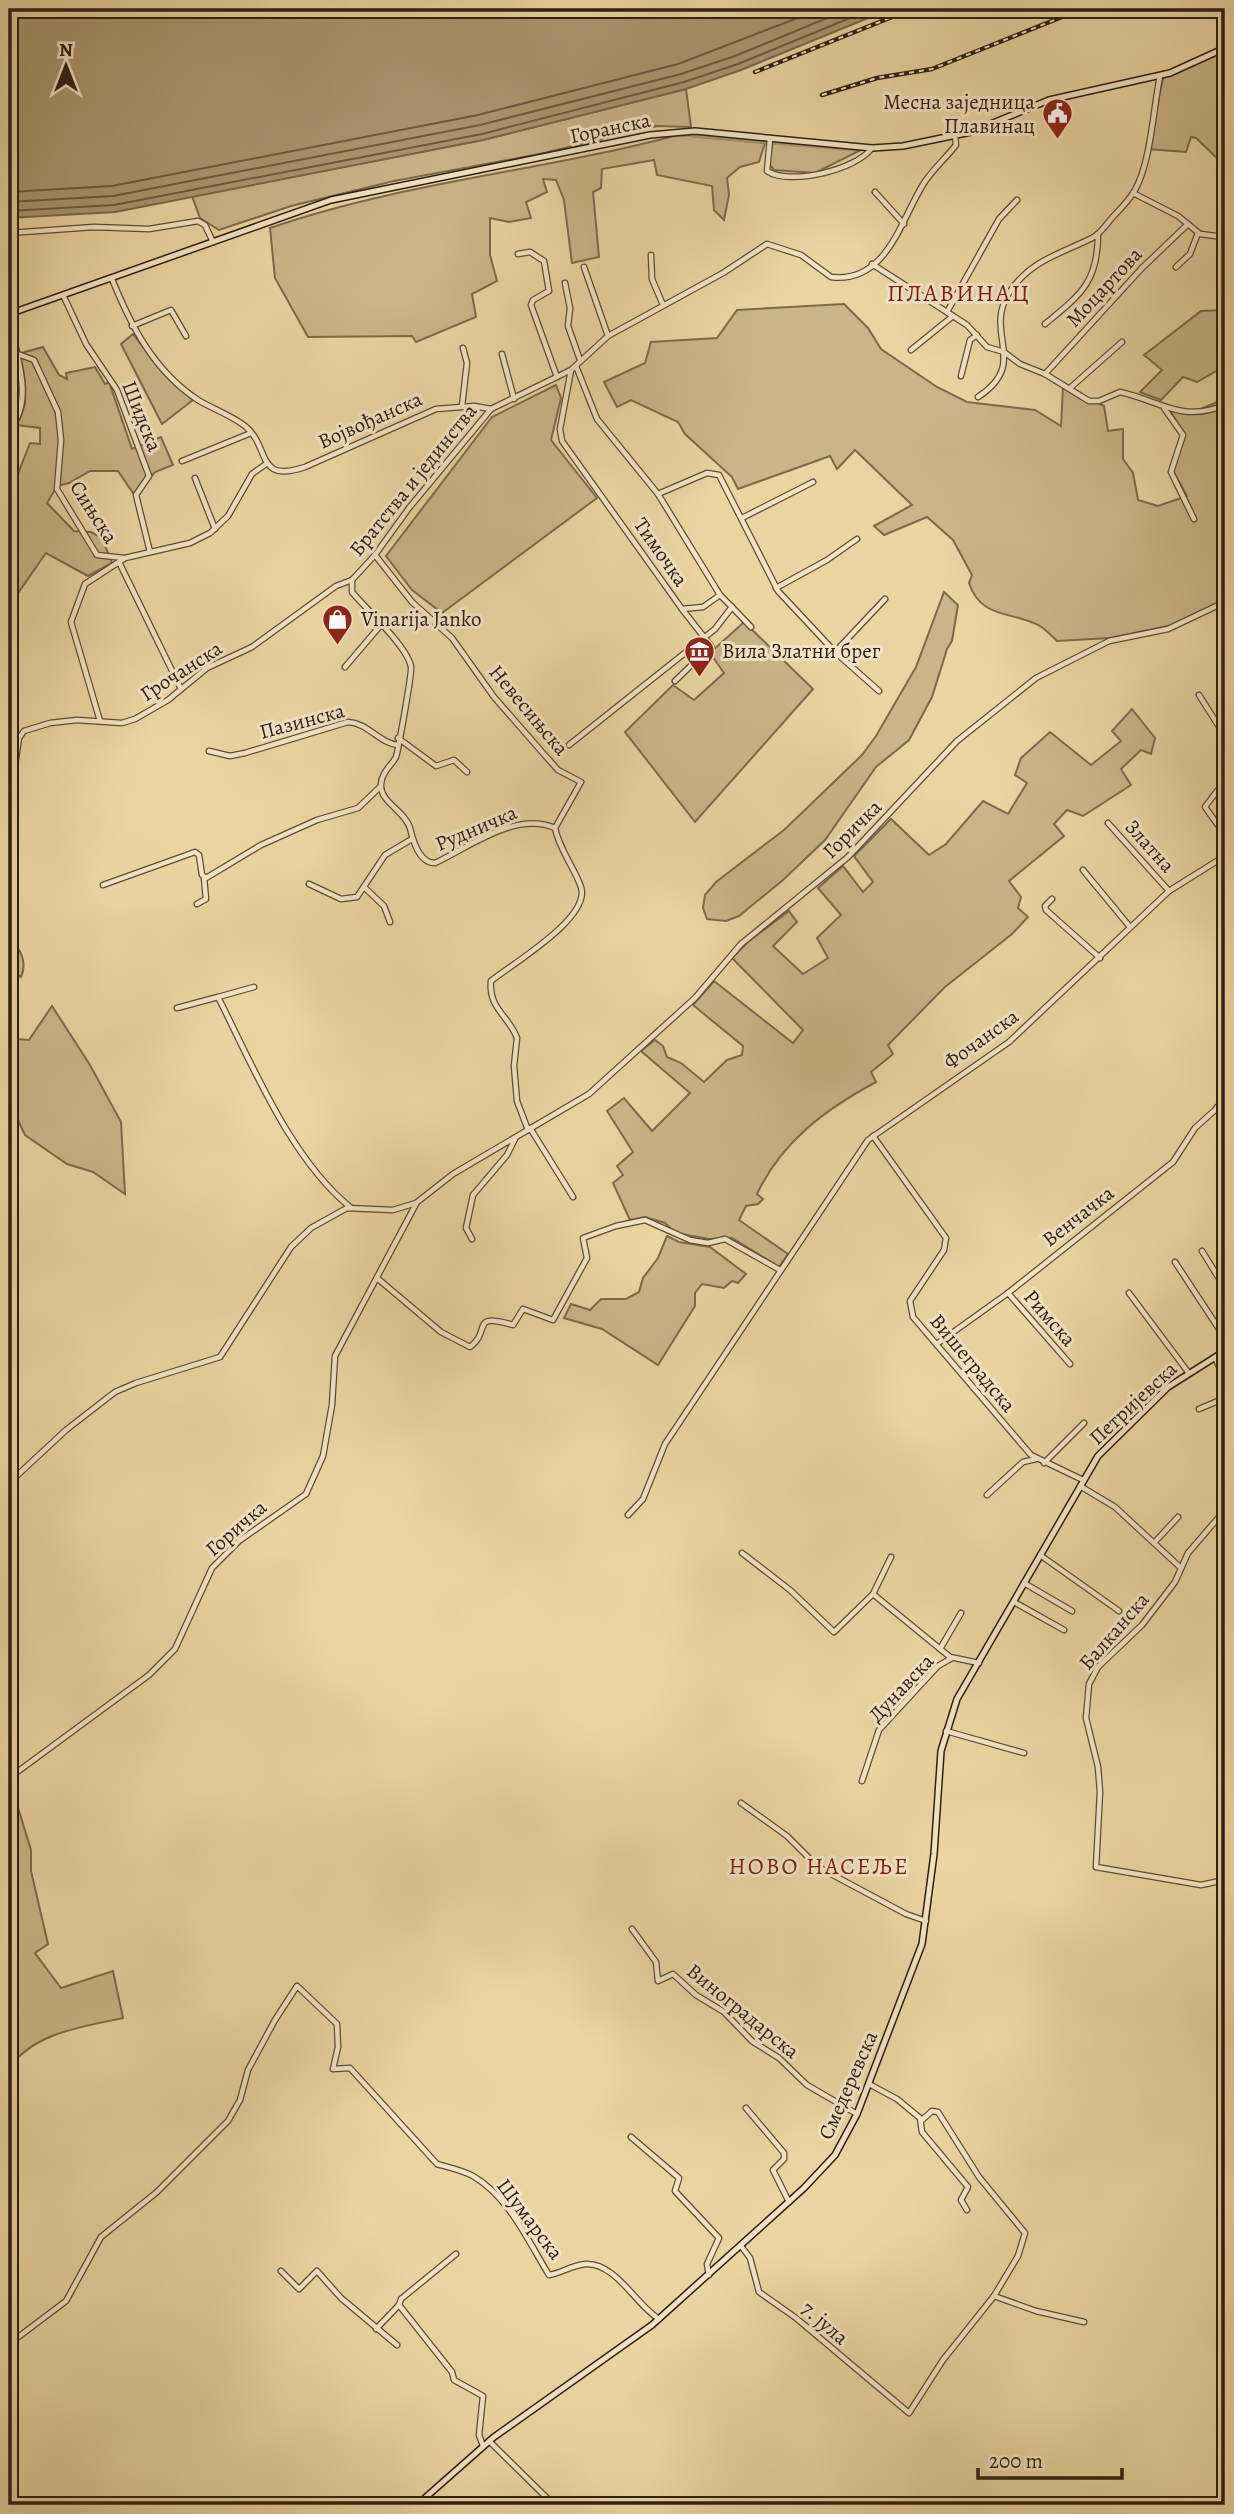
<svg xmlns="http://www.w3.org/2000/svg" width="1234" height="2514" font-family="Alegreya,serif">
  <rect width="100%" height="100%" fill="#e9d4a2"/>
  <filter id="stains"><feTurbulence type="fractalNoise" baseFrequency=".00286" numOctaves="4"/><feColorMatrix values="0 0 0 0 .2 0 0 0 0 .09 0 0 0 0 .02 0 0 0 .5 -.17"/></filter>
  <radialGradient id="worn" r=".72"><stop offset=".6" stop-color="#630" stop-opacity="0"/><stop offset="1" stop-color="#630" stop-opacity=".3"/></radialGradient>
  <g fill="#c9b589" stroke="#7c6a4c" stroke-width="2">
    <polygon points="1225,51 1225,166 1196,138 1191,137 1186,152 1148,149 1163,78"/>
    <polygon points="686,89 691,127 657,126 540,154 394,181 291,206 219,230 200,218 192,196 483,140"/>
    <path d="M678,135L765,143L759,162L740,167L727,178L729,195L724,220L714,210L712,186L657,175L654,160L602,169L601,188L593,192L599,257L572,263L564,200L556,180L543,179L547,192L526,202L531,218L509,222L490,218V255L497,281L472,294L476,317L416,342L412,336L308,337L275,278L270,228C403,182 543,171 678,135Z"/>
    <polygon points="772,142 863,149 815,173 774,170 769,164"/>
    <path d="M844,304L868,328L881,349L937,387L967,402L1035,410L1061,426L1063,386L1104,406L1108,431L1123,429V459L1133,473L1138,500L1158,506L1187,496L1173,471L1185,435L1170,411L1198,410L1225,399V600L1178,624L1110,638L1057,641C1052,636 1046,630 1040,626C1014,611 981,620 969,583L972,575L953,540L927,517L884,535L874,526L912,505L855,450L837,469L830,456L738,489L732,477L685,434L678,422L631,400L617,407L604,382L645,363L651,342L717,338L737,310Z"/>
    <polygon points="1225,310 1225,380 1218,370 1197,382 1183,377 1161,400 1140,392 1162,370 1144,355 1201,311"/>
    <polygon points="9,332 21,401 9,425"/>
    <polygon points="133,334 168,378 193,400 162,424 121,344"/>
    <polygon points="43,347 59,375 67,379 66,373 95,367 105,384 109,382 132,449 161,437 173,465 155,472 135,496 118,471 90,471 69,483 57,486 47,503 74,531 91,532 102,538 112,563 88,576 46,553 9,606 9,483 14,484 30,443 40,444 40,428 16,425 25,404 18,354"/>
    <polygon points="556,385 561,398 551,440 597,498 442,613 412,590 386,556 492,417"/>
    <polygon points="944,592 958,605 952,641 947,649 932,697 909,740 876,767 825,840 783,880 739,916 726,921 707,919 703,908 705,895 716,882 784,830 862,755 876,736 916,667"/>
    <polygon points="744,622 813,689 695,822 625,732 673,685 694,700 724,673 710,653"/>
    <path d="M1132,709L1155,738L1151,754L1141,750L1121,769L1131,785L1083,816L1067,810L1054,824L1064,836L1009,881L1021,897L1018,908L1028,917L1012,934L945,987L888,1045L893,1054L871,1072L876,1082C826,1109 782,1141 757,1194L763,1199L758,1204L746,1206L739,1220L788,1254L779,1267L732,1238L709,1239L675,1233L665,1223L645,1217L630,1220L613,1183L623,1175L617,1166L633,1152L607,1111L624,1098L652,1131L690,1093L641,1051L655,1040L663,1046L667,1057L681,1063L704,1082L727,1060L742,1055L743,1046L693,1005L714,981L793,1043L803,1030L732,958L749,941L789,911L797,922L773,946L803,974L828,958L817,938L841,915L818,888L843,866L863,892L873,882L854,856L891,819L929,855L946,844L983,801L1008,814L1027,783L1015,775L1021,758L1050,732L1091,765L1121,741L1112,731Z"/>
    <path d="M9,937C20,949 28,961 21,977L9,970Z"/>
    <polygon points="52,1006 90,1065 121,1122 125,1194 93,1172 67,1164 25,1135 9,1101 9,1034 17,1039 29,1040"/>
    <polygon points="667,1236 679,1242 710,1247 746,1274 738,1283 732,1281 724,1288 702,1284 695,1293 695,1306 658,1365 602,1329 564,1318 571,1304 590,1310 601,1299 626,1299 639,1292 643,1278 658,1258"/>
    <path d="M11,1785L31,1850V1871L48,1944L35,1953L61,1988L113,1971L123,2018C82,2027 35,2032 9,2068V1786Z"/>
  </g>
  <polygon fill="#a99670" stroke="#78664a" stroke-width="2" points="9,9 890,9 741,70 686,89 483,140 115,212 9,218"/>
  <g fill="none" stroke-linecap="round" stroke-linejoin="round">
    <g stroke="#6c5a40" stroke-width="2">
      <polyline points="9,192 112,186 478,115 678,64 821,9"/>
      <polyline points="9,202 113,196 480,125 681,74 735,56 849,9"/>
      <polyline points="9,211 114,205 482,134 684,82 738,64 872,9"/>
    </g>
    <g stroke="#a99670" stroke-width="5">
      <polyline points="683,134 764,141"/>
      <polyline points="771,142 856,149"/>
    </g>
    <defs>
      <g id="minor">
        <path d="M770,139L767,171C790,186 856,170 872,148"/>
        <polyline points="875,192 904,224"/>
        <polyline points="1133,193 1178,216 1200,234 1216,236 1225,231"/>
        <polyline points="9,233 94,227 149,229 198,221 205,225 213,242"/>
        <polyline points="518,254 530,252 544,261 549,291 533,300 531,305 557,377"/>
        <polyline points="651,255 652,279 663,305"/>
        <path d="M872,264L967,325L987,347L1004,352L1020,364L1045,374L1089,401H1099L1120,392C1161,401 1181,423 1225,405"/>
        <polyline points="584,267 608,336"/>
        <polyline points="1176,267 1190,254 1198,233"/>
        <path d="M112,279C131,326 154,371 198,400C213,409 231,415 245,426C271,447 255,484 305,467L436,409L474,406L491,409"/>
        <polyline points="565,283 570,308 568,326 580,360"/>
        <polyline points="64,297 86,344 117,390 149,476 136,495 150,552"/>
        <polyline points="947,312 999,219 1017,200"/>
        <path d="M1045,324C1080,295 1098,283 1098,234"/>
        <polyline points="132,326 171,310 186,336"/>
        <polyline points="911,350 953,316"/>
        <polyline points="15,353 34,360 58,412 61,440 57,489 97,555 124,558"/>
        <polyline points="502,354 514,399"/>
        <polyline points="576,366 597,419 658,494 707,473 719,475 778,591 835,652 885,599"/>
        <polyline points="571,370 560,429 562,441 682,609 703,607 720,595 658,494"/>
        <polyline points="1045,374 1142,268 1188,224"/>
        <polyline points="961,376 970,340 977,335"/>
        <polyline points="1070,388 1122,342"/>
        <path d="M978,397C1030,363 983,334 1009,293C1029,261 1060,254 1092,238C1100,234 1105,226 1111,219C1119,210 1129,201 1135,190C1151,161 1153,110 1160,76"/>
        <polyline points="462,406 467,363 463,348"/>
        <polyline points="1164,408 1183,435 1171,472 1194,519"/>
        <polyline points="182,461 251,433"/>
        <polyline points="195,478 215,529"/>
        <polyline points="742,518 813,482"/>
        <path d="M375,555L412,602L452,638L494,697L542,752L558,770L581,782L555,828C559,849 574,867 581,887C591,918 512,964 491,981C488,1008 509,1016 517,1038L514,1066L517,1101L528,1130"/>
        <polyline points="119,562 181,689"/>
        <path d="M352,580L375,555L409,508L491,409L571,370L608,336L723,273L767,244L801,255L831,277C887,284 901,219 924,183C933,169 946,158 956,145L955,136"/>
        <path d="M352,580V592C366,609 408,647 411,667C412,674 398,751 396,757C391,766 381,773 381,785C380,802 405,811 410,828C413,841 419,863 435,863C471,846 516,811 555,828"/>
        <polyline points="776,588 827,560 857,539"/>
        <polyline points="732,607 751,627"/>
        <polyline points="835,652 879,691"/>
        <polyline points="345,667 380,626"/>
        <polyline points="675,681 711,646 682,609"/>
        <polyline points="1199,695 1225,736"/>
        <polyline points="100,721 71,622 85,584 125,558 190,543 210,533 228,516 252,474 266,464"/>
        <polyline points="398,738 436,766 454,760 467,772"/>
        <polyline points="569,745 715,629 732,607 720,595"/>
        <path d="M209,751L230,756L245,753L348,722C368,723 379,743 398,745"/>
        <polyline points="12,785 19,738 24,731 50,723 77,720 122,723 135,719 168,700 207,668 252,647 336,586 352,580"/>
        <polyline points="1217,791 1205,807 1225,835"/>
        <polyline points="1108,823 1169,891"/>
        <polyline points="1083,870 1130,927"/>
        <polyline points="309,884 341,899 357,897 385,855 412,839"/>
        <polyline points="103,885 195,852 199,855 202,875 206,878 261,845 317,820 358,808 380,787"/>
        <polyline points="364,887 384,906 390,922"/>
        <polyline points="1052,899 1045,906 1046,910 1100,958"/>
        <polyline points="197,904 206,899 204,878"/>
        <polyline points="218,997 254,987"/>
        <path d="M177,1008L218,997C253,1066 290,1158 350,1207"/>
        <polyline points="1217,1107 1225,1117"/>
        <polyline points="530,1128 573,1197"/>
        <polyline points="873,1136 946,1238 944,1250 910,1301 913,1317 1031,1455 1083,1480"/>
        <polyline points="472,1239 466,1228 473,1195 507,1155 515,1139"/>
        <polyline points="1202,1251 1225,1288"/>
        <polyline points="1175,1262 1225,1338"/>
        <path d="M377,1278L441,1332L470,1347C492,1331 469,1312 513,1325L523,1309L553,1320L587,1258L583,1238L616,1226L645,1220L690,1240L708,1243L725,1239L780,1270"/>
        <polyline points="1008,1293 1070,1364"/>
        <polyline points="1129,1293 1188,1372"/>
        <polyline points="938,1343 1008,1293 1173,1162 1195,1128 1225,1101"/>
        <polyline points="1215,1357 1225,1381"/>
        <polyline points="1199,1409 1225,1398"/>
        <polyline points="1044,1463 1084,1423"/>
        <polyline points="1223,1466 1225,1468"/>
        <polyline points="9,1483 66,1430 115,1392 136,1383 220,1357 291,1247 311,1228 347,1208 393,1210 416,1203 453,1174 589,1094 695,998 741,944 848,857 957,741 1036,678 1109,641 1168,629 1225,602"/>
        <polyline points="1080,1486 1115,1507 1181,1568"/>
        <polyline points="987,1495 1023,1462 1036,1459"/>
        <polyline points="1225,1510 1188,1553 1175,1582 1142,1625 1098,1667 1089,1684 1086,1718 1098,1767 1100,1792 1096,1867 1201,1885 1225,1880"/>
        <polyline points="628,1515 643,1499 665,1444 868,1140 1009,1042 1169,891 1225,856"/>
        <polyline points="1154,1543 1178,1517"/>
        <polyline points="742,1553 790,1590 834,1632 873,1594 891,1557"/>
        <polyline points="1040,1555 1119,1611"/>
        <polyline points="1024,1583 1072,1611"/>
        <polyline points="873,1594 950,1657 979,1663"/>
        <polyline points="1014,1602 1064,1630"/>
        <polyline points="940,1649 961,1613"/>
        <polyline points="946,1731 1024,1753"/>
        <polyline points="9,1778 149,1675 175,1649 212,1568 239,1541 306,1494 323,1456 332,1405 335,1356 416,1204"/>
        <polyline points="862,1781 879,1730 938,1666 952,1658"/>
        <polyline points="741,1803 787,1836 818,1867 906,1914 926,1921"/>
        <polyline points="632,1929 656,1962 658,1981 673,1974 696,1995 724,2012 752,2041 779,2058 807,2085 857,2114"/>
        <polyline points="869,2084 897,2099 920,2118 922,2132 968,2187 961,2200 967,2210"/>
        <polyline points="746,2108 784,2153 784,2159 773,2170 789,2202"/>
        <polyline points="922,2120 932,2111 938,2112 979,2177 1025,2233 1018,2256 994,2296 1036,2311 1084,2322"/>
        <polyline points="631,2137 679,2178 675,2191 719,2238 707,2264 709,2275"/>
        <polyline points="741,2246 750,2258 759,2292 796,2318 909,2413 943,2360 994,2296"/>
        <polyline points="456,2254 401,2299 399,2305 452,2372 454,2380 483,2396 479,2435 483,2446"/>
        <polyline points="281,2271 299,2289 317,2271 341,2298 397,2345"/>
        <polyline points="376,2329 399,2305"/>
        <path d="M9,2344L66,2301L101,2237L157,2192L228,2121L240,2100L248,2070L275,2020L297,1986L337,2024L338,2047L333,2069L350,2068L437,2164C448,2167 462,2170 473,2176C509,2197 528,2241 549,2275C562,2273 572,2265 586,2264C616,2263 636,2305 659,2319"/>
        <polyline points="489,2441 548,2499"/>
      </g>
      <path id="tertiary" d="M9,321C16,356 35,400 9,430"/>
      <g id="secondary">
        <polyline points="9,314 331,200 650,135 695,131 872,148 903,146 971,132 1049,100 1170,73 1225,48"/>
        <polyline points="417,2505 494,2437 652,2325 804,2188 835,2155 857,2114 922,1944 934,1854 941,1751 957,1699 1098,1456 1168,1387 1225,1351"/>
      </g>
    </defs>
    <use href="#minor" stroke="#5d4c34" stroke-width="7"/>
    <use href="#tertiary" stroke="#5d4c34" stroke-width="8"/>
    <use href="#secondary" stroke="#2e1e10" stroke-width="8"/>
    <use href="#minor" stroke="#f1e3c3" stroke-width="4.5"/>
    <use href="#tertiary" stroke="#f1e3c3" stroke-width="5"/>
    <use href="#secondary" stroke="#f1e3c3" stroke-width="5"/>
    <defs>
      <g id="rail">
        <polyline points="755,72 912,9"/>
        <polyline points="822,95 877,78 932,69 1082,9"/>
      </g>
    </defs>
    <use href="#rail" stroke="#2e1e10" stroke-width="4.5"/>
    <use href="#rail" stroke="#f1e3c3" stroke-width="2" stroke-dasharray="5" stroke-linecap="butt"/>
  </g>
  <defs>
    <symbol id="civic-pin" viewBox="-11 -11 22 30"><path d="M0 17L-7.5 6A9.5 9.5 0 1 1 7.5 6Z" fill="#8f2418" stroke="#f1e3c3"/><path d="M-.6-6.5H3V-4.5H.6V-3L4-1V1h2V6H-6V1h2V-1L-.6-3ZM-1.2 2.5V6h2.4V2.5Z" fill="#fff"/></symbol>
    <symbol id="shop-pin" viewBox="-11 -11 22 30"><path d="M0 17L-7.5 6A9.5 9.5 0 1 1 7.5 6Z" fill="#8f2418" stroke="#f1e3c3"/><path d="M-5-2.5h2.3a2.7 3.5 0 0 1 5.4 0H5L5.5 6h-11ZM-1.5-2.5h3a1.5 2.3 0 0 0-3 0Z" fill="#fff"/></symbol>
    <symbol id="museum-pin" viewBox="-11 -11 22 30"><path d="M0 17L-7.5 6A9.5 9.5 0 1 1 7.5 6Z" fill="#8f2418" stroke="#f1e3c3"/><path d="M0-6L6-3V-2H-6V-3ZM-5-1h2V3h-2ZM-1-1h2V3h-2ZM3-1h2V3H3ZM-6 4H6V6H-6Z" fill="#fff"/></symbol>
  </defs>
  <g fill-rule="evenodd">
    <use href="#civic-pin" x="1040" y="96" width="35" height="47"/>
    <use href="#shop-pin" x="320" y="602" width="35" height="47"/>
    <use href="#museum-pin" x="682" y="634" width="35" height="47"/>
  </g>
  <g text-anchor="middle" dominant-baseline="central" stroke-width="6" stroke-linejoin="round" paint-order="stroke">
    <g font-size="21" fill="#2e1e10" stroke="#f1e3c3" text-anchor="start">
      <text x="1035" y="102" text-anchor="end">Месна заједница<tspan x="1035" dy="24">Плавинац</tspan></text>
      <text x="361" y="619">Vinarija Janko</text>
      <text x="722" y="651">Вила Златни брег</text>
    </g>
    <g font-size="21" fill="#2e1e10" stroke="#f1e3c3">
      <text transform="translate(610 128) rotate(-12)">Горанска</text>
      <text transform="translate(1104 287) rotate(-47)">Моцартова</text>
      <text transform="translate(142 416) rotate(68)">Шидска</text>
      <text transform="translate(370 420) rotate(-24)">Војвођанска</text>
      <text transform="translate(413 480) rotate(-51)">Братства и јединства</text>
      <text transform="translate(94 512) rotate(57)">Сињска</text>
      <text transform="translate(661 552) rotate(55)">Тимочка</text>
      <text transform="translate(181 671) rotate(-33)">Грочанска</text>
      <text transform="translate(529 710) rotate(50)">Невесињска</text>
      <text transform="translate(302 721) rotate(-15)">Пазинска</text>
      <text transform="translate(476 828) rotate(-23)">Рудничка</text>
      <text transform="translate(852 829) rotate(-45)">Горичка</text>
      <text transform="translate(1150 846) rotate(48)">Златна</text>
      <text transform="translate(981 1039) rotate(-36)">Фочанска</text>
      <text transform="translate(1078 1216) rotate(-38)">Венчачка</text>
      <text transform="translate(1050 1318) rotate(49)">Римска</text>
      <text transform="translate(973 1363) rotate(50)">Вишеградска</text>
      <text transform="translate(1133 1403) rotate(-43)">Петријевска</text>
      <text transform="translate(236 1528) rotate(-41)">Горичка</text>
      <text transform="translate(1114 1631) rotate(-49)">Балканска</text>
      <text transform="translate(901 1688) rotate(-47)">Дунавска</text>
      <text transform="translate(743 2011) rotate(39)">Виноградарска</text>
      <text transform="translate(848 2085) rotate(-66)">Смедеревска</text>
      <text transform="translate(530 2219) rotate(53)">Шумарска</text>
      <text transform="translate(825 2323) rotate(41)">7. јула</text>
    </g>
    <g font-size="23" letter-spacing="2" fill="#7a1f14" stroke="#f1e3c3">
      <text x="819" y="1866">НОВО НАСЕЉЕ</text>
    </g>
    <g font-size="24" letter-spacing="2" fill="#7a1f14" stroke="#f1e3c3">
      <text x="959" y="293">ПЛАВИНАЦ</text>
    </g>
  </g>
  <rect width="1234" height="2514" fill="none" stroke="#e9d4a2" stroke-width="35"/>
  <rect x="10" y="10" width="1213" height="2493" fill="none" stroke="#2e1e10" stroke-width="3.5"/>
  <rect x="18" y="18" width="1199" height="2479" fill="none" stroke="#2e1e10" stroke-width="2"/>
  <g transform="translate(66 66)" stroke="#f1e3c3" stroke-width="5" paint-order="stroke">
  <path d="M0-5L12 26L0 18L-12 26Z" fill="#2e1e10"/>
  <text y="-10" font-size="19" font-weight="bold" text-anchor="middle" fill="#2e1e10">N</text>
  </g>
  <path d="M978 2468v10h144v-10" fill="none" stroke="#2e1e10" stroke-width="3.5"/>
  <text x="989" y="2468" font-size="21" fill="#2e1e10" stroke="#f1e3c3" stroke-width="5" paint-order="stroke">200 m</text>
  <rect width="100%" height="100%" filter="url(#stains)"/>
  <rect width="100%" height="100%" fill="url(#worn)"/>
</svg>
